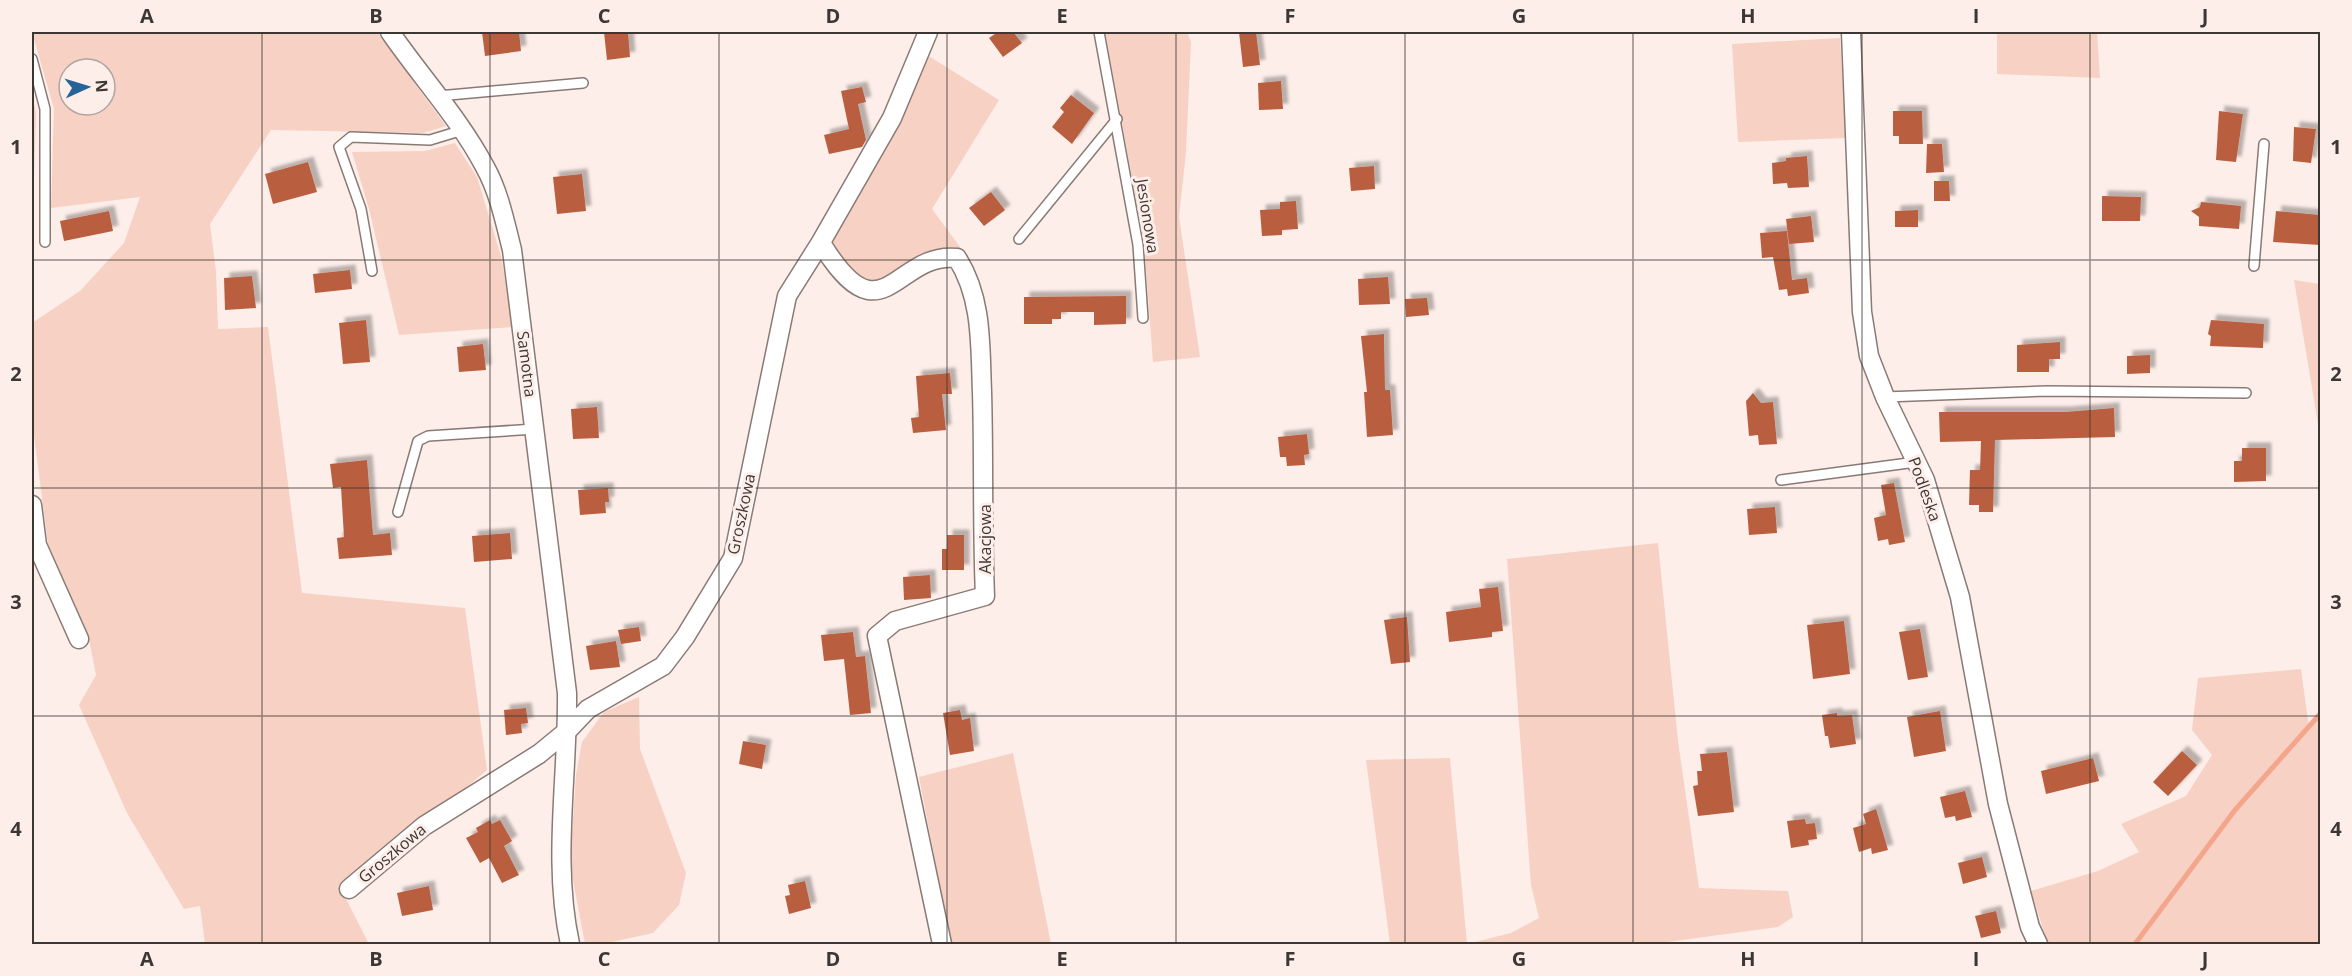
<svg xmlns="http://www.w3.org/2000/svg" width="2352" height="976" font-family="'Open Sans',sans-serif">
  <defs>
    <filter id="shadow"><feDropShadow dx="5.5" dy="-5.5" stdDeviation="1.5" flood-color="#0004"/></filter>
  </defs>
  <rect width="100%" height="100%" fill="#fdeee9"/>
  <g fill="#f7d1c4" fill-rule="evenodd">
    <path d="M32,32H377L446,126L423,133L271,130L210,224L216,271L218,329L268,327L302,593L465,608L487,770L342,891L368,942L365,944H205L200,906L184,909L127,813L79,705L96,675L89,640L48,544L32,420V323L80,291L124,243L140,197L51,208L54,109ZM69,69H105V105H69Z"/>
    <polygon points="1105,32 1187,32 1191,42 1186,152 1179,217 1200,357 1153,362 1144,242"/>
    <polygon points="1997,32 2097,32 2100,78 1997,74"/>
    <polygon points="1840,38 1846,138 1738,142 1732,44"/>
    <path d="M927,55L999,100L932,209L963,251H937L874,285C852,277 842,261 832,241L899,123Z"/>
    <polygon points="32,95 36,112 32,250"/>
    <polygon points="455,143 477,177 501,256 513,327 399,335 369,209 352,152 425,151"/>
    <polygon points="2294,280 2320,284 2320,436"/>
    <polygon points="1658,543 1678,741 1699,888 1788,891 1793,917 1778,927 1653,944 1467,944 1511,933 1539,918 1531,885 1507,559"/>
    <polygon points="2301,669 2309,728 2320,715 2320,944 2048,944 2031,891 2098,871 2139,852 2121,824 2186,796 2212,755 2192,730 2198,678"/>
    <polygon points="639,697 640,749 686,873 679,905 653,933 603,944 585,944 570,864 576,775 582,742 604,712"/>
    <polygon points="1013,753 1051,944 951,944 919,777"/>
    <polygon points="1450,758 1467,944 1390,944 1366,760"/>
  </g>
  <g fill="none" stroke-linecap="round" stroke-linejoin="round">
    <polyline stroke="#f4a68d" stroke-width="5" points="2135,944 2235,810 2320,714"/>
  </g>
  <g fill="#b95f41" filter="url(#shadow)">
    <polygon points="482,32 519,32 521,51 485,56"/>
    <polygon points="604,32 628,32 630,57 607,60"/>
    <polygon points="998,32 1013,32 1022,43 1003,57 989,38"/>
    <polygon points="1239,32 1256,32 1260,65 1243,67"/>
    <polygon points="1281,81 1283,109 1259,110 1258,83"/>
    <polygon points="862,87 866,102 858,104 866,140 862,147 829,154 824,135 849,129 841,91"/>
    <polygon points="1071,95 1094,113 1072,144 1052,127 1064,112 1060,108"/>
    <polygon points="1893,111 1922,111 1923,144 1899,144 1899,136 1893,136"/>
    <polygon points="2219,111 2243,114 2236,162 2216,160"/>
    <polygon points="2294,127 2316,129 2311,163 2293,161"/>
    <polygon points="1927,144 1942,144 1944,172 1926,173"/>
    <polygon points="1807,156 1809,187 1788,188 1787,183 1773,184 1772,163 1786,161 1786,158"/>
    <polygon points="308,162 317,192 273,204 265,174"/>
    <polygon points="1374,166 1375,189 1351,191 1349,168"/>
    <polygon points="582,174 586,211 557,214 553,177"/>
    <polygon points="1934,181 1949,181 1950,201 1934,201"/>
    <polygon points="991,192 1005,210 984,226 969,208"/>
    <polygon points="2102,196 2141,197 2140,221 2102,221"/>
    <polygon points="1296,201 1298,229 1282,230 1282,235 1262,236 1260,210 1280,209 1280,202"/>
    <polygon points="2201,202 2241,206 2239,229 2199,226 2199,217 2191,211 2200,207"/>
    <polygon points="1918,210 1918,227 1895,227 1895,211"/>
    <polygon points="109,211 113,231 64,241 60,221"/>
    <polygon points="2276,211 2320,215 2320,245 2273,242"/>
    <polygon points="1811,216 1814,242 1789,244 1786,219"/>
    <polygon points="1787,231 1792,280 1807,278 1809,293 1788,296 1787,289 1779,290 1773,257 1762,258 1760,233"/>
    <polygon points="350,270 352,289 315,293 313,274"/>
    <polygon points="252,276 256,308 225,310 224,278"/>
    <polygon points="1388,277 1390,304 1359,305 1358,279"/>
    <polygon points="1126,296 1126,324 1094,325 1094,312 1061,312 1061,319 1052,319 1052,324 1024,324 1024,297"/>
    <polygon points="1427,298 1429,315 1406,317 1405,299"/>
    <polygon points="366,320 370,362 343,364 339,323"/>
    <polygon points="2211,320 2264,324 2263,348 2210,346 2211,336 2208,334"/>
    <polygon points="1384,334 1385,390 1390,390 1393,435 1367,437 1364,392 1367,392 1361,336"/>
    <polygon points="2060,342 2060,359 2049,359 2049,372 2017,372 2017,345"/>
    <polygon points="483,344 486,370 459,372 457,347"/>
    <polygon points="2150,355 2150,373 2127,374 2127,356"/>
    <polygon points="950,373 952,394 942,394 946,430 913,433 911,418 919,417 916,376"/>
    <polygon points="1753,393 1761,403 1773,402 1777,444 1759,445 1758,435 1749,436 1746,401"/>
    <polygon points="597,407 599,438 573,439 571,409"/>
    <polygon points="2114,408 2115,437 1995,440 1993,512 1979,512 1979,505 1969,505 1970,470 1980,470 1981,441 1940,442 1939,412 2065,412"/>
    <polygon points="1307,434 1309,454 1304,455 1305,465 1287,466 1286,457 1280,457 1278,437"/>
    <polygon points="2242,448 2266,448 2266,481 2234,482 2234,461 2242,461"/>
    <polygon points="367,460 373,535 390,533 392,555 339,559 337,538 344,537 341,487 333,488 330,464"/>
    <polygon points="1894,483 1905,542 1889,545 1888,539 1878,541 1874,518 1886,515 1881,485"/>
    <polygon points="608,488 609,502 605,502 606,513 580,515 578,490"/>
    <polygon points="1775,507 1777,533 1749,535 1747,509"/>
    <polygon points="510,533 512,559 474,562 472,536"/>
    <polygon points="947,535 964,535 964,570 942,570 942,549 947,549"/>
    <polygon points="930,575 931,598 904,600 903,577"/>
    <polygon points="1498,587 1503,631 1492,632 1492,637 1449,642 1446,612 1481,607 1479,589"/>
    <polygon points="1407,617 1410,662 1391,664 1384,620"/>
    <polygon points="1844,621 1850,674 1813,679 1807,625"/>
    <polygon points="639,627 641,641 621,644 618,630"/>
    <polygon points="1920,629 1928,677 1908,680 1899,632"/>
    <polygon points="853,632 856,657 865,656 871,713 850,715 844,659 824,661 821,635"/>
    <polygon points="616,641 620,667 590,670 586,646"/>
    <polygon points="526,708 528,723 521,724 522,733 506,735 504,710"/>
    <polygon points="960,710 962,720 970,718 974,751 950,755 943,713"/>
    <polygon points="1940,711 1946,751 1914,757 1907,717"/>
    <polygon points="1837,713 1837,716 1852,715 1856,744 1830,748 1828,736 1825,736 1822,715"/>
    <polygon points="743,741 766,745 762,769 739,764"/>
    <polygon points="2182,751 2197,765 2168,796 2153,782"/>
    <polygon points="1727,752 1734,812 1698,816 1693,786 1698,785 1697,771 1702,771 1700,754"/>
    <polygon points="2093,758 2099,781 2046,794 2041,771"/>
    <polygon points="1965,791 1972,817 1956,821 1955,816 1945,818 1940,797"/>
    <polygon points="1876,809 1888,850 1872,854 1871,848 1859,852 1853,828 1866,824 1863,814"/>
    <polygon points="1805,819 1806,824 1815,823 1817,839 1808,840 1809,845 1791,848 1787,821"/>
    <polygon points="490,820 492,824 500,820 512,841 504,846 519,875 502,883 489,858 480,863 466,838 478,832 476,828"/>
    <polygon points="1982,857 1987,877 1963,884 1958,863"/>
    <polygon points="805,881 811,908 789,914 785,896 790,895 788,885"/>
    <polygon points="429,886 433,910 402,916 397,893"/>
    <polygon points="1996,911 2001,933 1981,938 1975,916"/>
  </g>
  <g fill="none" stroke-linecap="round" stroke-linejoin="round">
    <defs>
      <g id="service">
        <polyline points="1099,32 1138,245 1143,318"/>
        <polyline points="32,59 45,109 45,242"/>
        <polyline points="438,96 583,83"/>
        <polyline points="1019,239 1117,119"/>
        <polyline points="2254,266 2264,144"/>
        <polyline points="372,271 361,209 339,147 351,137 430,140 463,130"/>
        <polyline points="1885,397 2047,391 2246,393"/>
        <polyline points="1781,480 1916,462"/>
        <polyline points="398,512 418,441 428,436 535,429"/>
      </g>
      <g id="minor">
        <path d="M390,32C421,77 459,118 485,167C499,192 505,222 512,250L567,693C568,778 552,861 570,944"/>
        <polyline points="1851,32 1862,312 1869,356 1885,397 1925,480 1960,597 1998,804 2030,927 2038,944"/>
        <path d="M821,243C883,344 895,251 957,258C983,299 980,346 982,392C984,460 982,528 985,596L895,621L877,636L942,944"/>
        <polyline points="32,505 37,545 79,639"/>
        <polyline points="349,889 424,826 539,754 567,731 588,709 663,666 685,637 733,558 787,296 821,242 892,118 928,32"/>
      </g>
    </defs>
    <use href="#service" stroke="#8a7a75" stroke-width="12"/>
    <use href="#minor" stroke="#8a7a75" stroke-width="21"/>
    <use href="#service" stroke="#fff" stroke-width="9"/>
    <use href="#minor" stroke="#fff" stroke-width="18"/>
  </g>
  <path fill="none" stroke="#3d3734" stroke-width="1.5" stroke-opacity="0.55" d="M262,32V944M490,32V944M719,32V944M947,32V944M1176,32V944M1405,32V944M1633,32V944M1862,32V944M2090,32V944M32,260H2320M32,488H2320M32,716H2320"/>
  <g text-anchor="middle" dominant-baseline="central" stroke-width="6" stroke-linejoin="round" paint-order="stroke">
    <g font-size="16" fill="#3d3734" stroke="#fdeee9">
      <text transform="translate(1148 216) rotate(81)">Jesionowa</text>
      <text transform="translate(527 364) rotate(83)">Samotna</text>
      <text transform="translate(1925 489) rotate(70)">Podleska</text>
      <text transform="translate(741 514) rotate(-78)">Groszkowa</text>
      <text transform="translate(985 539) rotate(-90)">Akacjowa</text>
      <text transform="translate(392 853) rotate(-40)">Groszkowa</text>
    </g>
  </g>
  <rect width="2352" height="976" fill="none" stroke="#fdeee9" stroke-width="66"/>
  <g transform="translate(87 87) rotate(86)"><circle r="28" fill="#fdeee9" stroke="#b0a5a1" stroke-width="1.5"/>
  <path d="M0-4.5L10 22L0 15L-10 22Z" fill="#256399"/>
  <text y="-9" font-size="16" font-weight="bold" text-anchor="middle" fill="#3d3734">N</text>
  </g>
  <rect x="33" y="33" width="2286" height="910" fill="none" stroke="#3d3734" stroke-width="2"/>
  <g font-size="20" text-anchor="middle" font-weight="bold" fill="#3d3734">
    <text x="147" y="23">A</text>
    <text x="376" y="23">B</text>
    <text x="604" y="23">C</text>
    <text x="833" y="23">D</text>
    <text x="1062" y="23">E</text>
    <text x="1290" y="23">F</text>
    <text x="1519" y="23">G</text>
    <text x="1748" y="23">H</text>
    <text x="1976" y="23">I</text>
    <text x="2205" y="23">J</text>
    <text x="16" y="154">1</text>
    <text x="2336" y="154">1</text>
    <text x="16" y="381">2</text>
    <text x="2336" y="381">2</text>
    <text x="16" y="609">3</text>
    <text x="2336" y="609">3</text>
    <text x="16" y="836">4</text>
    <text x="2336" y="836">4</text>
    <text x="147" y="966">A</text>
    <text x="376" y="966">B</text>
    <text x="604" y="966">C</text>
    <text x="833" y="966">D</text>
    <text x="1062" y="966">E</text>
    <text x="1290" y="966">F</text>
    <text x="1519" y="966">G</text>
    <text x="1748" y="966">H</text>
    <text x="1976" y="966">I</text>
    <text x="2205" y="966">J</text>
  </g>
</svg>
